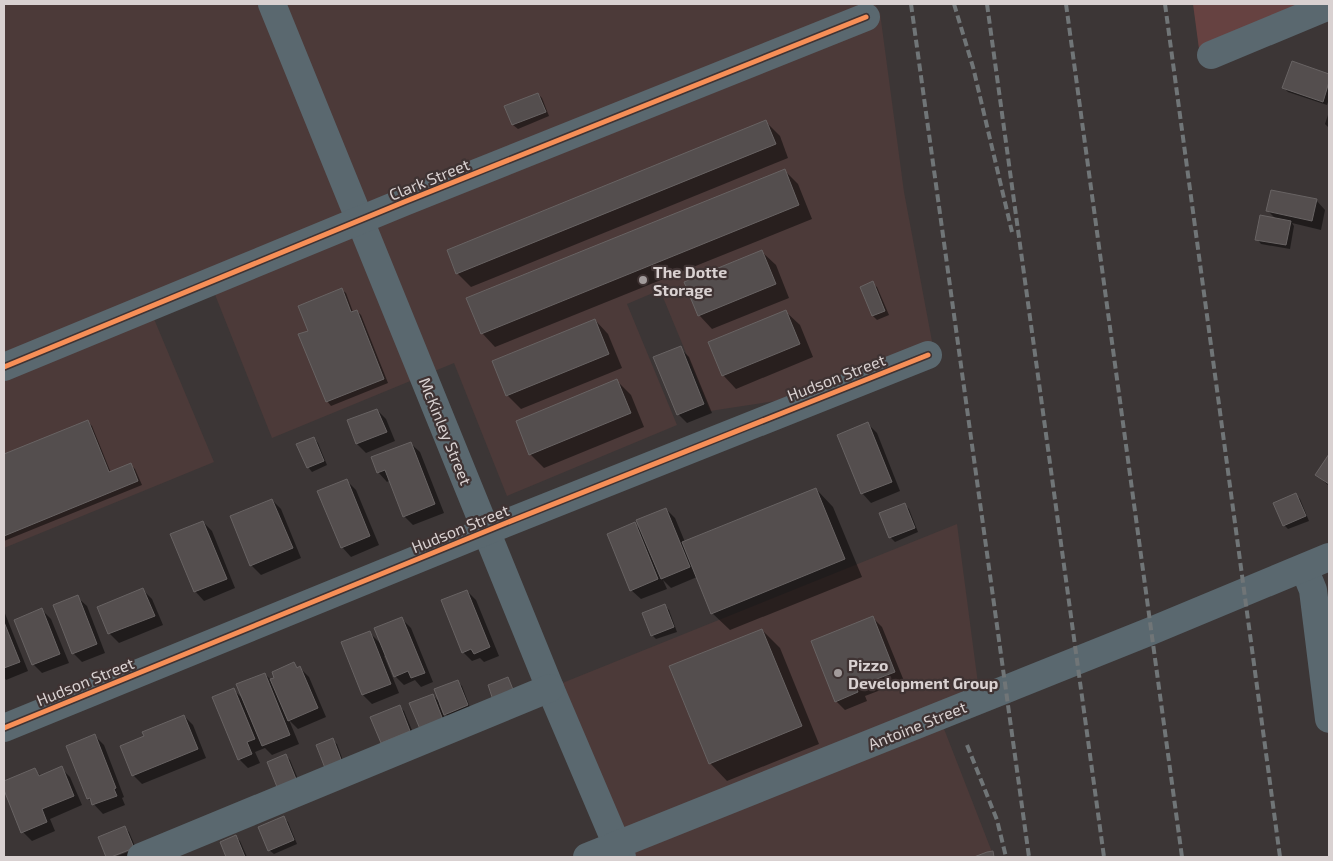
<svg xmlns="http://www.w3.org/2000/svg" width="1333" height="861" font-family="'Exo 2',sans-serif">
  <rect width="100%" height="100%" fill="#3c3636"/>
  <g fill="#4c3a39">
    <polygon points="4,4 875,4 880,13 904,192 934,352 828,393 710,411 660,290 627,304 677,425 507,496 454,363 272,438 210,282 149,307 214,462 4,548"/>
    <polygon points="957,524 980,699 939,716 992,852 993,857 622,857 550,688"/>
  </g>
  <polygon fill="#664241" points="1193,4 1307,4 1199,49"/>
  <g fill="#0007">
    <polygon points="1293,63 1329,75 1329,99 1327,105 1288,92 1284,88"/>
    <polygon points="538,94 542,98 549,116 518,129 513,125 506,107"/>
    <polygon points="1329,112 1329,128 1325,124"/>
    <polygon points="766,122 780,136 788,158 471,287 457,273"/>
    <polygon points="784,170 798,184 812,219 495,347 482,333"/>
    <polygon points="1316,200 1325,210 1321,230 1292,223 1294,226 1290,249 1261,244 1257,239 1276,219 1268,211"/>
    <polygon points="762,252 776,265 789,298 712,329 699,315"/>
    <polygon points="872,283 877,287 889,315 877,320 873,316 861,288"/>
    <polygon points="341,289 346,293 353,312 357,311 361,315 388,383 331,406 327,401"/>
    <polygon points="786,312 800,325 813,357 736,389 723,375"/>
    <polygon points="595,320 608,334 622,368 521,409 508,396 494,362"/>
    <polygon points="680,348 689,357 712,413 687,423 678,414"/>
    <polygon points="617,381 631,395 644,427 544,468 530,454"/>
    <polygon points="377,410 386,419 395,441 366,453 357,444 348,421"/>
    <polygon points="88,422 92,426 111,473 131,465 135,469 142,485 4,541 4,456"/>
    <polygon points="868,424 877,433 900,491 871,503 862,493"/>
    <polygon points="314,438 318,443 327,465 312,472 308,467"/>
    <polygon points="410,443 420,452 444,513 413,525 404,516 390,480 387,482 378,472"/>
    <polygon points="1329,456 1329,486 1317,475"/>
    <polygon points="346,480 356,490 379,545 351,557 342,547"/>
    <polygon points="816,489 833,507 862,577 730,630 712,613 697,577 671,588 663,580 667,589 641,599 631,590 635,524 642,531 666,509 675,518 685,542"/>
    <polygon points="1296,495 1300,499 1309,521 1288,529 1284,525"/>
    <polygon points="272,500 281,509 301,558 261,575 251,565"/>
    <polygon points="904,504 909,509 918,532 895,542 891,538 881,514"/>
    <polygon points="203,522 212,531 235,588 204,601 195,591"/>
    <polygon points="143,590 152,599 163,625 119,643 110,634 99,607"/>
    <polygon points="467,591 476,600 499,656 484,662 480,658 472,661 463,652"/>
    <polygon points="77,597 87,606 105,653 82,662 73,653"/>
    <polygon points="665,606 669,610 677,632 656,639 652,635"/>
    <polygon points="42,610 51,619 69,663 42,673 33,664"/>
    <polygon points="4,611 28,671 6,680 4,677"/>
    <polygon points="873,618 882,627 904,681 865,696 867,701 845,710 836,701"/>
    <polygon points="402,619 411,628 433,682 421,687 415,680 404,685 395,676 386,655 384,656 399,693 372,704 363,695 343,643 369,632 383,646"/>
    <polygon points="762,630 780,648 819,744 727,781 710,763"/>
    <polygon points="294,664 298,669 300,668 309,677 326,717 298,729 289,720 299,744 272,755 265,748 255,752 260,763 248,768 239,759 234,690 244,700 265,674 271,680"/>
    <polygon points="458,682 462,686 471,710 450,718 445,714"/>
    <polygon points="433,695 441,704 439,704 447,724 411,704"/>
    <polygon points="399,706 404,711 414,735 386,746"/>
    <polygon points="184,716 193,725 206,758 142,784 133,775"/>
    <polygon points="95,736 104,745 124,797 122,798 125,805 103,814 88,798"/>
    <polygon points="332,740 337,744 345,766 317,745"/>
    <polygon points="286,756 290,760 300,784 278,787"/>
    <polygon points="61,768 70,777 82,805 50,819 55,831 32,841 23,832 4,787 4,783 35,770 41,776"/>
    <polygon points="284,818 288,822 297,844 274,854 269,850"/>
    <polygon points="125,828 129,832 135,846 107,857 100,838"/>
    <polygon points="236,837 240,841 247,857 227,857 221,842"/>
    <polygon points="136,849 137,852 125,857 114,857"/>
  </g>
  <g fill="#544e4e" stroke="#686363">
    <polygon points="1292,61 1329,74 1329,82 1323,102 1282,88"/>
    <polygon points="538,93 546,112 512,125 504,106"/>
    <polygon points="766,120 776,144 456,274 447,250"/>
    <polygon points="785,169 799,205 481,334 466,298"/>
    <polygon points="1271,190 1317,199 1312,221 1266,211"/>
    <polygon points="1260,215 1291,221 1286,245 1255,240"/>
    <polygon points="762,250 776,284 698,316 684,282"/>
    <polygon points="873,281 885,311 872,316 860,287"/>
    <polygon points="342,288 351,312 357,310 384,379 326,402 298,334 308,331 298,306"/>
    <polygon points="786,310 800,344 722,376 708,342"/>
    <polygon points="595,319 609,354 506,396 492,361"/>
    <polygon points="681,346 704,404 677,415 653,357"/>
    <polygon points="617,379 631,413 529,455 516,421"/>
    <polygon points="377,409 387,432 356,444 347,420"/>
    <polygon points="88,420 109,472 131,463 138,481 4,536 4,454"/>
    <polygon points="868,422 892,482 861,494 837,435"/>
    <polygon points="314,437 324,461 307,468 296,444"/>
    <polygon points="411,442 435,504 403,517 385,470 377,473 371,457"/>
    <polygon points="1329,454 1329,484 1315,475"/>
    <polygon points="347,479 370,536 341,548 317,491"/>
    <polygon points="816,488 845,559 711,614 682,542"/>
    <polygon points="1296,493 1306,516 1283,526 1273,503"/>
    <polygon points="272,499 293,548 250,566 230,516"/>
    <polygon points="905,503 915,528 889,538 879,513"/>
    <polygon points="666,508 690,567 661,579 636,520"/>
    <polygon points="203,521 227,579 194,592 170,534"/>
    <polygon points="635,522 658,579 630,591 607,534"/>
    <polygon points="143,588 155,616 108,634 97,607"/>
    <polygon points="467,590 490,647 474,654 471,649 462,653 441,600"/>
    <polygon points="78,595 97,644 72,654 53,605"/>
    <polygon points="665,604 674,627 651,636 642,613"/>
    <polygon points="42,608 60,654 32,665 14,620"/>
    <polygon points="873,616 895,672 856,687 858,692 835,702 811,641"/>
    <polygon points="402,617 425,673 411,678 408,671 394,677 374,628"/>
    <polygon points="4,622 20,662 4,668"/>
    <polygon points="762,629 802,726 709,764 669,666"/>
    <polygon points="370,631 391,684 362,695 341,642"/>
    <polygon points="294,662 297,668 300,666 318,708 288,721 270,679 274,678 272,672"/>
    <polygon points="265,673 290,735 262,746 236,684"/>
    <polygon points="508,677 514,692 493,700 488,685"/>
    <polygon points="458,680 468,705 444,715 434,689"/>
    <polygon points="234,688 255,739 247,742 252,754 238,760 212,697"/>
    <polygon points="433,694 443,720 420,729 409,703"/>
    <polygon points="400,705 410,731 381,743 370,717"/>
    <polygon points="184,715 198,749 132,776 120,746 144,736 142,732"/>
    <polygon points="95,734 116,788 114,789 117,796 92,805 90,798 87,799 66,746"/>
    <polygon points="333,738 342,762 325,768 316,745"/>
    <polygon points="286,754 296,779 277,787 267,762"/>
    <polygon points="62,766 74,796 42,809 47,822 21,833 4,790 4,781 35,768 39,776"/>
    <polygon points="284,816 294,840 268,851 258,827"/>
    <polygon points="125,826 134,848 111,857 106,857 98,837"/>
    <polygon points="236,835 245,857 226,857 220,842"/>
    <polygon points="993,851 994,857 974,857 987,852"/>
  </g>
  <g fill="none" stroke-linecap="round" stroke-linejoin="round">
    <g stroke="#5a686f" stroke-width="28">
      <polyline points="272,4 550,688 622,857"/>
      <polyline points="1211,55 1329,6"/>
      <polyline points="4,367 404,202 866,17"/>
      <polyline points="1304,568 1313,590 1329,719"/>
      <polyline points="4,728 506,523 928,355"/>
      <polyline points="141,857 550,688"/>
      <polyline points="587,857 1151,631 1329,557"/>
    </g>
    <g stroke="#707577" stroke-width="4" stroke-dasharray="8 4" stroke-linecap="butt">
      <polyline points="911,4 1029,857"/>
      <polyline points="954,4 973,67 1012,232"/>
      <polyline points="987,4 1104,857"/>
      <polyline points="1066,4 1182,857"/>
      <polyline points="1165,4 1280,857"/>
      <polyline points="967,745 997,820 1006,857"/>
    </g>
    <defs>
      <g id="cycleway">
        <polyline points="4,367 404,202 866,17"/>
        <polyline points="4,728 506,523 928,355"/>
      </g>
    </defs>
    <use href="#cycleway" stroke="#3f3333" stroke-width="8"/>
    <use href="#cycleway" stroke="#f78f57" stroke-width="5"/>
  </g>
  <g fill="#a29b9b" stroke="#3f3333" stroke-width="2">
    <circle cx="643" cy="280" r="5"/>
    <circle cx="838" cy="673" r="5"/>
  </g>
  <g text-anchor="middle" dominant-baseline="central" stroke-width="4.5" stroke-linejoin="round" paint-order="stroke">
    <g font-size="16" fill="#d9d1d1" stroke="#3f3333">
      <text transform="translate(429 179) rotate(-22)">Clark Street</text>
      <text transform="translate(836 377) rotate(-21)">Hudson Street</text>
      <text transform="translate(446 431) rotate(68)">McKinley Street</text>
      <text transform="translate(460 528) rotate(-22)">Hudson Street</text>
      <text transform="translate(85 681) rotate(-22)">Hudson Street</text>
      <text transform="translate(917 725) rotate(-22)">Antoine Street</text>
    </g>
    <g font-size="16" font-weight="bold" fill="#d9d1d1" stroke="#3f3333" text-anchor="start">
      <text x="653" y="271">The Dotte<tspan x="653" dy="18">Storage</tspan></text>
      <text x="848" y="664">Pizzo<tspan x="848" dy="18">Development Group</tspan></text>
    </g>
  </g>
  <rect width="1333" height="861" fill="none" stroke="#d9d1d1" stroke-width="10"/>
</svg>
